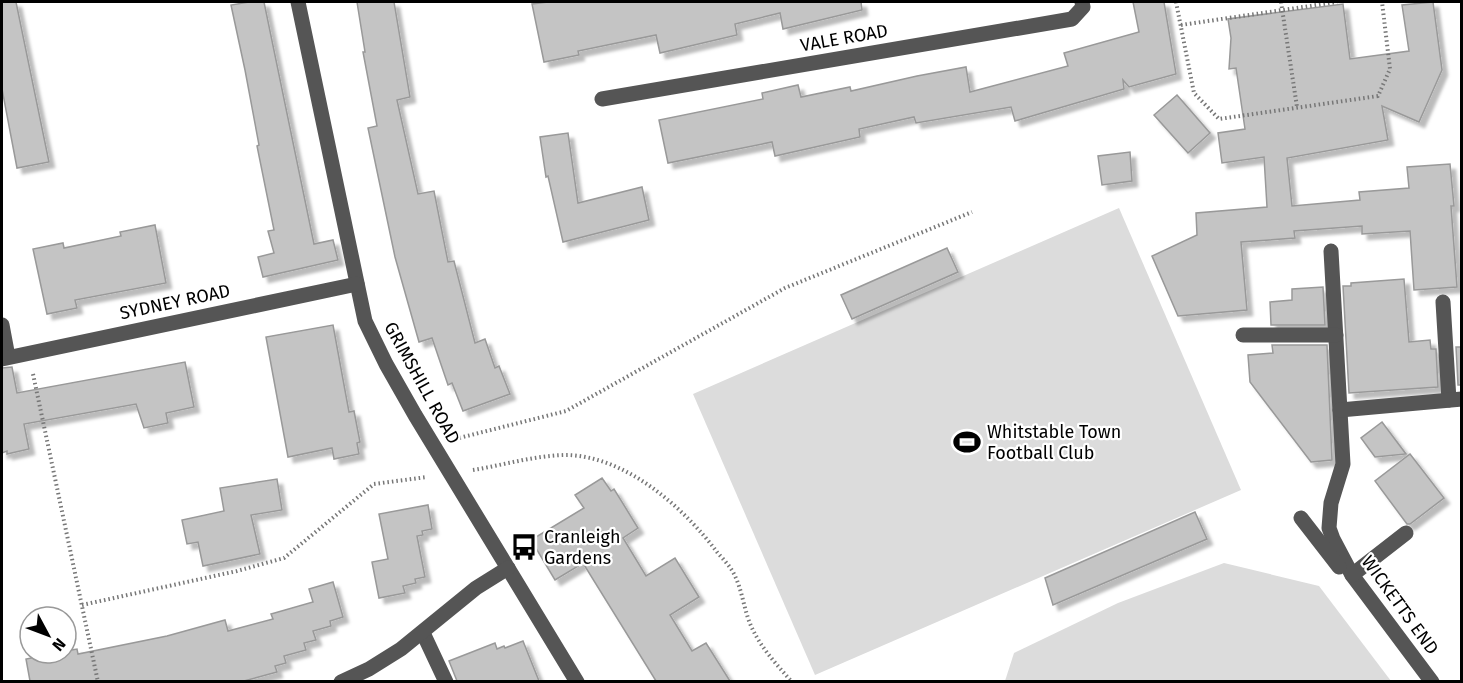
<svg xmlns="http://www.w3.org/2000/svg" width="1463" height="683" font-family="'Fira Sans',sans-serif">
  <defs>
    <filter id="shadow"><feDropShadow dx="5.5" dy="5.5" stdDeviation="1.5" flood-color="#0004"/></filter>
  </defs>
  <rect width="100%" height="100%" fill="#fff"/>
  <g fill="#dcdcdc">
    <polygon points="1119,208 1241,490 815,675 693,394"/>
    <polygon points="1224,563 1319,586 1391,681 1005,681 1014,653 1118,603"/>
  </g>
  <g fill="#c4c4c4" stroke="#999" stroke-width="1.5" filter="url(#shadow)">
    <polygon points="2,2 16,2 49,162 17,168 2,89"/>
    <polygon points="249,2 264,2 314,244 333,240 338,260 263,277 258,257 274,253 268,231 274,230 257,146 259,145 245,70 231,5"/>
    <polygon points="357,2 394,2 410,97 397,100 418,194 434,191 448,262 454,261 475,343 485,339 495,368 499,366 510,394 463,411 452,383 448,385 432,338 419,342 395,257 368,128 377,126 363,52 365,52"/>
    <polygon points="548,2 861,2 862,10 783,29 780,13 735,24 737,35 660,53 656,35 578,51 579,55 544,62 532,4"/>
    <polygon points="1133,2 1164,2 1176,74 1129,87 1123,80 1124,89 1015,121 1011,107 916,123 914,117 859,129 860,137 775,156 772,142 668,163 659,120 763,99 762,93 798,85 801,97 850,87 851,91 917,76 966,67 970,92 1068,66 1064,53 1139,32"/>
    <polygon points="1433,2 1442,70 1419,122 1382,106 1388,140 1287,158 1292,206 1360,200 1359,192 1409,188 1407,167 1450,164 1454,206 1451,206 1457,287 1414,290 1410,231 1362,234 1362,226 1294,231 1295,238 1241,242 1247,310 1178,316 1152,256 1197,235 1196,213 1267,207 1264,157 1222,163 1218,133 1245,129 1236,68 1229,69 1231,38 1228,19 1343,4 1350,59 1409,51 1402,5"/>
    <polygon points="1177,95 1210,133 1188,153 1154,115"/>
    <polygon points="568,133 578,203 642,187 649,220 563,242 548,176 546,177 540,137"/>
    <polygon points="1130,152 1132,181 1102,185 1098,156"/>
    <polygon points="155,225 166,283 75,300 77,308 47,314 33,249 63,243 64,248 121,236 120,232"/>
    <polygon points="947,248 958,272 852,319 841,295"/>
    <polygon points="1404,279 1409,342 1430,340 1431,349 1436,349 1438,387 1349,393 1343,286 1351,286 1351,283"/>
    <polygon points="1323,287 1325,325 1271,325 1270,302 1292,300 1292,289"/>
    <polygon points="333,325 349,412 354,411 360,442 357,443 359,454 334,459 332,448 288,457 266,337"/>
    <polygon points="1272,345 1327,345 1332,460 1311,462 1250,382 1248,355 1273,353"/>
    <polygon points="1456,347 1461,347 1461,385 1458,385"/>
    <polygon points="185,362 194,407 166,413 168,423 144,428 136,404 24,424 29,449 7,454 7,451 2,453 2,368 12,367 17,393"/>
    <polygon points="1382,422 1406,454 1375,457 1361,438"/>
    <polygon points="1410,454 1444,498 1410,524 1407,524 1375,481"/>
    <polygon points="602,478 611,491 614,489 638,528 623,538 646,576 675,558 699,597 670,615 692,651 706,643 730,681 656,681 583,563 555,580 531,540 584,508 575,495"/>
    <polygon points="277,479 282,510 251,515 260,554 203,566 198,542 187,544 182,520 224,511 220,488"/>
    <polygon points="428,505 432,529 422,531 423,535 417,536 425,577 415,579 416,583 403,586 405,593 379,598 372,562 388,559 379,514"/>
    <polygon points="1195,512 1207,539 1053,605 1045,578"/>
    <polygon points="333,582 343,617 330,621 331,626 313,631 316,640 304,643 306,650 284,656 286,663 275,666 277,672 244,681 30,681 26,659 56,653 66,653 66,651 77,649 78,654 167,636 225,620 228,631 273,619 271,614 313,602 309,589"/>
    <polygon points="523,641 539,681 457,681 449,661 495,643 497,649 504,646 505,648"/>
  </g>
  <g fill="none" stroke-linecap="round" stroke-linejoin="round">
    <g stroke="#777" stroke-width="4" stroke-dasharray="1.5 3" stroke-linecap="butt">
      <polyline points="1176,2 1194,93 1219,119 1378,96 1390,69 1382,2"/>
      <polyline points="1281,2 1297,107"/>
      <polyline points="1181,25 1337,2"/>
      <polyline points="33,374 98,682"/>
      <polyline points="455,439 566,411 785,288 972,212"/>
      <path d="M473,470C504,465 536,455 568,455C627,457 684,508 717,552C723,559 730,566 734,574C743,591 744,613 753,630C762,649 778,666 792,682"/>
      <polyline points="82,605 237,571 284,558 374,484 427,477"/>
    </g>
    <g stroke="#555" stroke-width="15">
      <polyline points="298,2 365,321 386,364 415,415 577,682"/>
      <polyline points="602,99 1072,19 1083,7 1082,2"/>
      <polyline points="1331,251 1343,464 1331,503 1329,528 1333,539 1352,575 1432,682"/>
      <polyline points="1443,302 1449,400"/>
      <polyline points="2,325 8,357"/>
      <polyline points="1243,335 1336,335"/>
      <polyline points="2,359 357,284"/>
      <polyline points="1340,410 1462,399"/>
      <polyline points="1301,518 1339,567"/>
      <polyline points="1352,575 1406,533"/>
      <polyline points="423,633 446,682"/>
      <polyline points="341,682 369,669 401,649 476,588 508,568"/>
    </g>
  </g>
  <defs>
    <symbol id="stadium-bare" viewBox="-9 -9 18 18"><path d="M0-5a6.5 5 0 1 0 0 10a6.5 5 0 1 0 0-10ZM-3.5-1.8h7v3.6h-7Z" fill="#000" stroke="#fff" stroke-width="2.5" paint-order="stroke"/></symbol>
    <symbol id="bus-bare" viewBox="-9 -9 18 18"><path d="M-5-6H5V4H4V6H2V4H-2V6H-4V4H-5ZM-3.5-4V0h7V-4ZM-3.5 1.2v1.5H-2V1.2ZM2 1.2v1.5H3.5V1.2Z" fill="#000" stroke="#fff" stroke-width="2.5" paint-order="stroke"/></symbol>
  </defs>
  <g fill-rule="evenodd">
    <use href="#stadium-bare" x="948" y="423" width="38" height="38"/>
    <use href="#bus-bare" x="505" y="528" width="38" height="38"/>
  </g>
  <g text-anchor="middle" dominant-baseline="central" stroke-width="4.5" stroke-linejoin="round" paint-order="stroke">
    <g font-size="18" fill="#000" stroke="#fff">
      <text transform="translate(844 38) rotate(-10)">VALE ROAD</text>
      <text transform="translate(175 302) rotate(-12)">SYDNEY ROAD</text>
      <text transform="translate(422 383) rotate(61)">GRIMSHILL ROAD</text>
      <text transform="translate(1400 605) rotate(54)">WICKETTS END</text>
    </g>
    <g font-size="18" fill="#000" stroke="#fff" text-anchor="start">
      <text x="987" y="432">Whitstable Town<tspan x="987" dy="21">Football Club</tspan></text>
      <text x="544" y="537">Cranleigh<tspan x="544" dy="21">Gardens</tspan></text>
    </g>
  </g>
  <rect width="1463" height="683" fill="none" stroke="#000000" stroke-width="6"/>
  <g transform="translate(48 635) rotate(131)"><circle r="28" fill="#ffffff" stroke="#999999" stroke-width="1.5"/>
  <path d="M0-4.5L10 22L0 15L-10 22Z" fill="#000000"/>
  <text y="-9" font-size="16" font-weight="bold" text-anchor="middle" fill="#000000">N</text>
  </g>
</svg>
